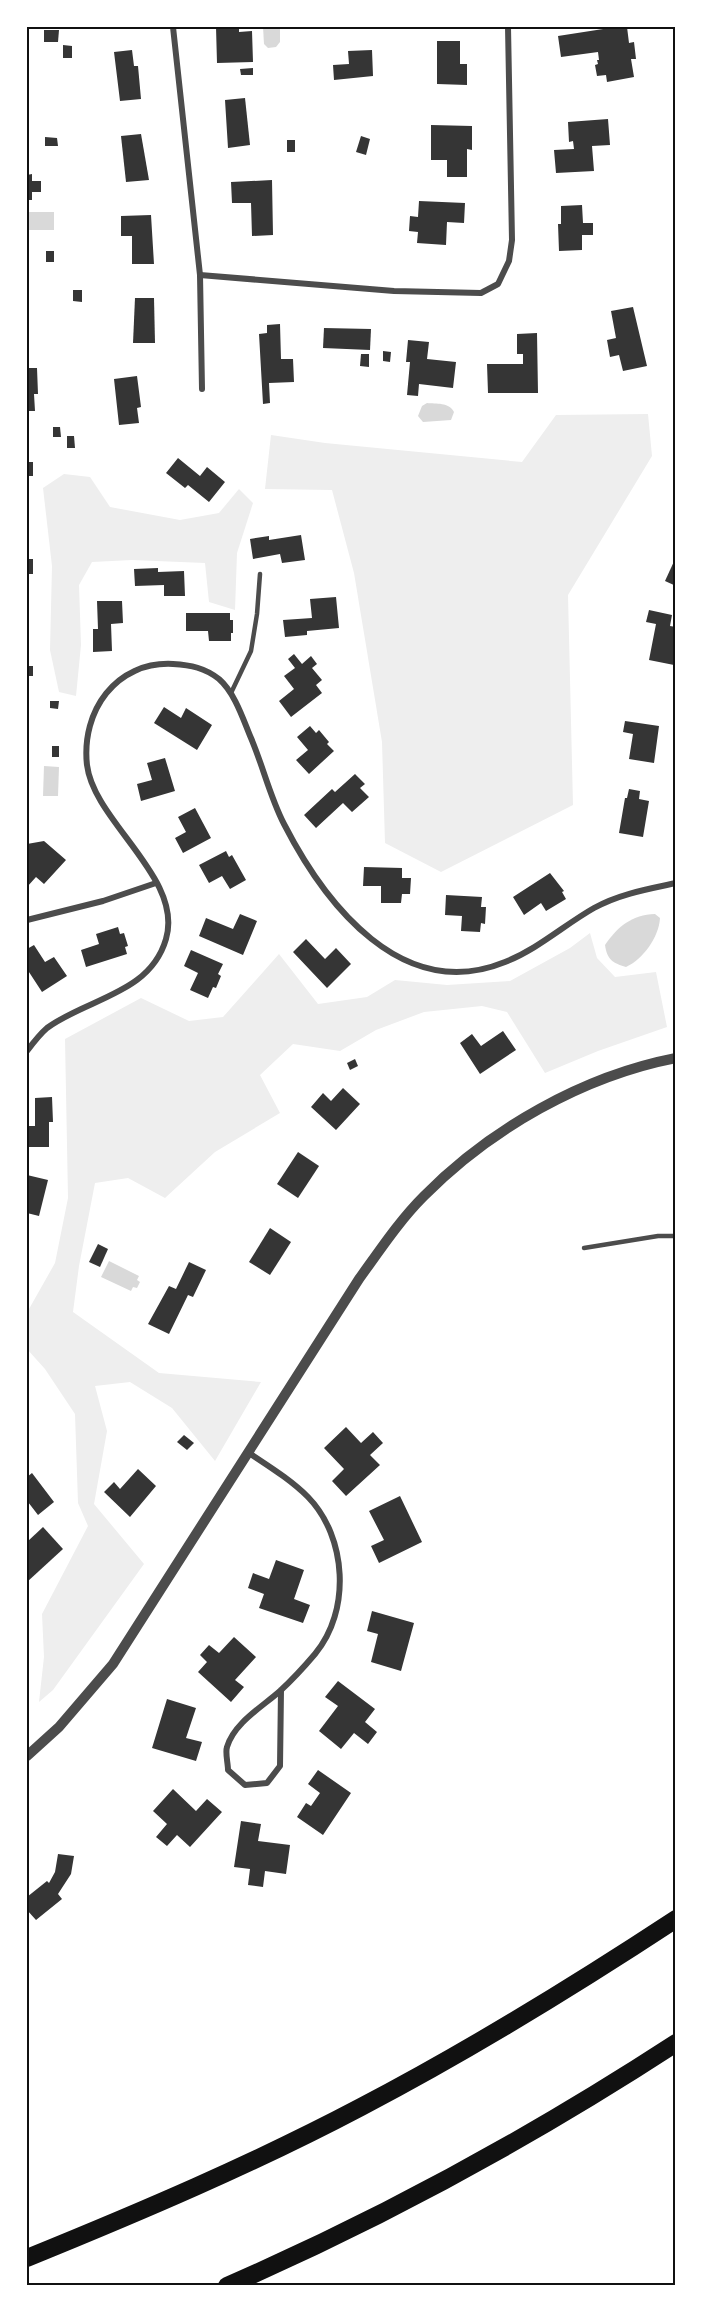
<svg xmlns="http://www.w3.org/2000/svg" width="703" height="2313" font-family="Lora,serif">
  <rect width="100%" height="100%" fill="#fff"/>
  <g fill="#eee">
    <polygon points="648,414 652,456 568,595 573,805 441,872 385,843 382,742 354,573 332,490 265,489 271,435 325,443 522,462 556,415"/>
    <polygon points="64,474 90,477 110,507 180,520 219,513 239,489 253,503 237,553 235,610 209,602 205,563 132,560 92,562 79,585 81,645 76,696 59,692 50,650 52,566 43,488"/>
    <polygon points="590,933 597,958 615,977 656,972 667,1027 598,1051 545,1073 507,1012 482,1006 424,1012 376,1030 340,1051 293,1044 260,1075 280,1113 215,1152 165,1198 128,1178 95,1183 79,1266 73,1312 159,1373 261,1382 215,1461 172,1408 130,1382 95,1386 107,1431 94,1504 144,1564 53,1690 39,1702 44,1657 42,1614 88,1526 78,1503 75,1414 45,1369 27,1349 27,1308 29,1309 55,1263 68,1198 65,1039 141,998 189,1021 223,1017 279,954 318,1004 367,997 395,980 447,985 510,981 570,948"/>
  </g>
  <g fill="#d9d9d9">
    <polygon points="263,27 280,27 280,42 276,47 268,48 264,44"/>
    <rect x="27" y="212" width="27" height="18"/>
    <path d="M427,403C436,404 449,402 454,412L451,420L423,422L418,416L422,406Z"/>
    <polygon points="44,766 59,767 58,796 43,796"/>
    <path d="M655,914L660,918C659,937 643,959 626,967C612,963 607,959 605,945C618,926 632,915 655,914Z"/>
    <polygon points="109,1261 139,1276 137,1280 140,1282 137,1288 133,1287 131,1291 101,1277"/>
  </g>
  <g fill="#353535">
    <polygon points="216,27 239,27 239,32 252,31 253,62 217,63"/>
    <polygon points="616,27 627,27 629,43 634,42 636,59 631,59 634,77 607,82 606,75 597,76 595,65 598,64 597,60 599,60 598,52 561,57 558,36"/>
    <polygon points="44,30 59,30 58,42 44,42"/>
    <polygon points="437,41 460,41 460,64 467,64 467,85 437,84"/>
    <polygon points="63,45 72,46 72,58 63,58"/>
    <polygon points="132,50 134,66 138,66 141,99 120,101 114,52"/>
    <polygon points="372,50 373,76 334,80 333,65 349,64 348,51"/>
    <polygon points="253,68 253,75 241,75 240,69"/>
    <polygon points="245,98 250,145 228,148 225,100"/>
    <polygon points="608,119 610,145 592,146 594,171 556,173 554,150 574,149 573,141 569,142 568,122"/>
    <polygon points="431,125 472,126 472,150 467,149 467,177 447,177 447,160 431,160"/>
    <polygon points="141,134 149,180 126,182 121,136"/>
    <polygon points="361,136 370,139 366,155 356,152"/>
    <polygon points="45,137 57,138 58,146 45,146"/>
    <rect x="287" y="140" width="8" height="12"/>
    <polygon points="32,174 32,181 41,181 41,192 32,192 32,200 27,200 27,175"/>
    <polygon points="272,180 273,235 252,236 251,203 232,203 231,182"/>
    <polygon points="419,201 465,203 464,223 447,222 446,245 417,243 418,232 409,231 410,216 418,217"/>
    <polygon points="582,205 583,223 593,223 593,235 582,235 582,250 559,251 558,224 561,224 561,206"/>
    <polygon points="151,215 154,264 132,264 132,236 121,236 121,216"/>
    <rect x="46" y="251" width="8" height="11"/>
    <polygon points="73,290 82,290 82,302 73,301"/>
    <polygon points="135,298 154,298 155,343 133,343"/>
    <polygon points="633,307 647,366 623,371 619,355 610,357 607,340 616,338 611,311"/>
    <polygon points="280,324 281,359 293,359 294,382 269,383 270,403 263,404 259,334 267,333 267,325"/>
    <polygon points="324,328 371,329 370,350 323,348"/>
    <polygon points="537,333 538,393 488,393 487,364 523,364 523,354 517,354 517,334"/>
    <polygon points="408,340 429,342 427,359 456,362 453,388 419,384 418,396 407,395 410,362 406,362"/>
    <polygon points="383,351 391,352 390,362 383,361"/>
    <polygon points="361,354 369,354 369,367 360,366"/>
    <polygon points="27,364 29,364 29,368 37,368 38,394 34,394 35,411 27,411"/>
    <polygon points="137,376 141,407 137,408 139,423 119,425 114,379"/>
    <polygon points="53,427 60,427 61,437 53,437"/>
    <polygon points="67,436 74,436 75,448 67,448"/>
    <polygon points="178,458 200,476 207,467 225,482 209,502 188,485 185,488 166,473"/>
    <rect x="27" y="462" width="6" height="14"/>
    <polygon points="301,535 305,560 282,563 280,554 253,559 250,539 269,536 269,540"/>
    <polygon points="676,557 676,586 665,581"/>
    <rect x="27" y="559" width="6" height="15"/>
    <polygon points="158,568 158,572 184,571 185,596 164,596 164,585 135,586 134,569"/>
    <polygon points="336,597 339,628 307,631 307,635 285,637 283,620 312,618 310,599"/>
    <polygon points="97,601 122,601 123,623 111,624 112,651 93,652 93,629 98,629"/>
    <polygon points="649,610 672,615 670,626 676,627 674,665 649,660 656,624 646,622"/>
    <polygon points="186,613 230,613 230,620 233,620 233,633 231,633 231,641 209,641 208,631 186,631"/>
    <polygon points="294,654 302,664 311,656 317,664 312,668 322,680 316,685 322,693 291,717 279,701 294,689 284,676 295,668 288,659"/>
    <rect x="27" y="666" width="6" height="10"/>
    <polygon points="50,701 59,701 58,709 50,708"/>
    <polygon points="164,707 181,718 186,708 212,725 197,750 154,723"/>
    <polygon points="625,721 659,726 654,763 629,759 633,734 623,732"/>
    <polygon points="310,726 316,733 319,730 329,742 327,744 334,751 309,774 296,760 308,750 297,737"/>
    <rect x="52" y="746" width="7" height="11"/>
    <polygon points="165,758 175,791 141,801 137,784 152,780 147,763"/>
    <polygon points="355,774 365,784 360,788 369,797 352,812 343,803 316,828 304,815 332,789 335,792"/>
    <polygon points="629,789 640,791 639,799 649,801 643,837 619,833 625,798 627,798"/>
    <polygon points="195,808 211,838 183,853 175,838 186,832 178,817"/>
    <polygon points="44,841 66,860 44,884 36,877 27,887 27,844"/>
    <polygon points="226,851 229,857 232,855 246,880 230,889 222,876 209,883 199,865"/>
    <polygon points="364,867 402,868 402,878 411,878 410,894 402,894 401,903 381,903 381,886 363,886"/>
    <polygon points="550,873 564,891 562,892 566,899 546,911 541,903 524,915 513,897"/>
    <polygon points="446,895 482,897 481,907 486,907 485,924 481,923 480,932 461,931 462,916 445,915"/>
    <polygon points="240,914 257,921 243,955 199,936 206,918 233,929"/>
    <polygon points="118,927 120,934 124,933 128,946 125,947 127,954 86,967 81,950 99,944 96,934"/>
    <polygon points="306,939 325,959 336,948 351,964 327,988 293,952"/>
    <polygon points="34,945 45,962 54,957 67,976 42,992 27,969 27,949"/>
    <polygon points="191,950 223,964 218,974 221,976 216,988 213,987 208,998 190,990 198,973 184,966"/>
    <polygon points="503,1031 516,1050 480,1074 460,1043 472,1034 481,1046"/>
    <polygon points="355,1059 358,1066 350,1070 347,1063"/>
    <polygon points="343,1088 360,1104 336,1130 311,1107 323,1093 331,1101"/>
    <polygon points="52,1097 53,1122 49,1122 49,1147 27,1147 27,1126 35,1126 35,1098"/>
    <polygon points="298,1152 319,1166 298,1198 277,1184"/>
    <polygon points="27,1175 48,1180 39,1216 27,1213"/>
    <polygon points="270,1228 291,1242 270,1275 249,1262"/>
    <polygon points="98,1244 108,1249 100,1267 89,1262"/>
    <polygon points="189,1262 206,1270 193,1297 188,1295 169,1334 148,1324 169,1286 176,1289"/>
    <polygon points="346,1427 361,1443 373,1432 383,1443 370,1455 380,1465 346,1496 332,1481 344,1469 324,1448"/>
    <polygon points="184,1435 194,1443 187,1450 177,1442"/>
    <polygon points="138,1469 156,1486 130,1517 104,1492 114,1482 120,1489"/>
    <polygon points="32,1473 54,1502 38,1515 28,1502 27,1503 27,1477"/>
    <polygon points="400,1496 422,1542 379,1563 371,1546 384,1540 369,1511"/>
    <polygon points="43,1527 63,1549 27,1582 27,1542"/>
    <polygon points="276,1560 304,1570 294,1599 310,1605 303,1623 259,1608 264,1594 248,1588 253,1573 269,1579"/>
    <polygon points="372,1611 414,1623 401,1671 371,1662 378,1634 367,1631"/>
    <polygon points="234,1637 256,1657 235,1680 244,1687 231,1702 198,1672 207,1662 200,1655 209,1645 219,1653"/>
    <polygon points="338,1681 375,1709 365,1722 377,1732 368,1744 354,1733 341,1749 319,1731 338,1706 325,1697"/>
    <polygon points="167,1699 196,1708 186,1738 202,1742 196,1761 152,1748"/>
    <polygon points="318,1770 351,1793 323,1835 297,1817 306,1803 311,1806 320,1793 308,1784"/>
    <polygon points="173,1789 196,1811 207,1799 222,1812 190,1847 177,1835 167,1846 156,1837 167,1824 153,1811"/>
    <polygon points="241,1821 261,1824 258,1841 290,1845 286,1874 265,1871 263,1887 248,1885 250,1869 234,1867"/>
    <polygon points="58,1854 74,1856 71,1874 58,1894 62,1899 36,1920 27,1910 27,1897 47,1881 49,1883 55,1872"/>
  </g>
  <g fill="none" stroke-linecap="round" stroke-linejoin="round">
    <g stroke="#4c4c4c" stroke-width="4.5">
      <polyline points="231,693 251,651 257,614 260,574"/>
      <polyline points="584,1248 658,1236 676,1236"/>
    </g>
    <g stroke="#4c4c4c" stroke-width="6">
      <polyline points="173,27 200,275 202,389"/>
      <polyline points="200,275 394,291 481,293 498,284 509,261 512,240 508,27"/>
      <polyline points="27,920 103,901 156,883"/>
      <path d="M27,1051C33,1043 40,1034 47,1028C88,998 150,994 166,939C184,878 94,822 87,765C81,711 116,661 173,664C191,665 205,668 219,679C235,693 243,719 251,738C263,766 270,797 284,824C325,904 402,1004 505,962C538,949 564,925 594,908C619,894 648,889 676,883"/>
      <path d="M249,1453C270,1467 291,1480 308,1497C347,1537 351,1611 315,1654C304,1667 292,1680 280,1691C262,1707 234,1723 227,1747C225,1753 228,1763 228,1770L245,1785L267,1783L280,1766L281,1690"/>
    </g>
    <path stroke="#4c4c4c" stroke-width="10" d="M27,1756L59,1727L113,1664L359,1279C380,1250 399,1221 424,1196C490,1129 583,1076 676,1058"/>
    <g stroke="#111" stroke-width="18">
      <path d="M27,2258C140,2212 253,2164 361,2107C470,2050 574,1986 676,1919"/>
      <path d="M227,2286C383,2218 533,2136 676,2043"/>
    </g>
  </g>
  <rect width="703" height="2313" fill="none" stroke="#ffffff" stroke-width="57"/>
  <rect x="28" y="28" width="646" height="2256" fill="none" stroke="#111" stroke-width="2"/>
</svg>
